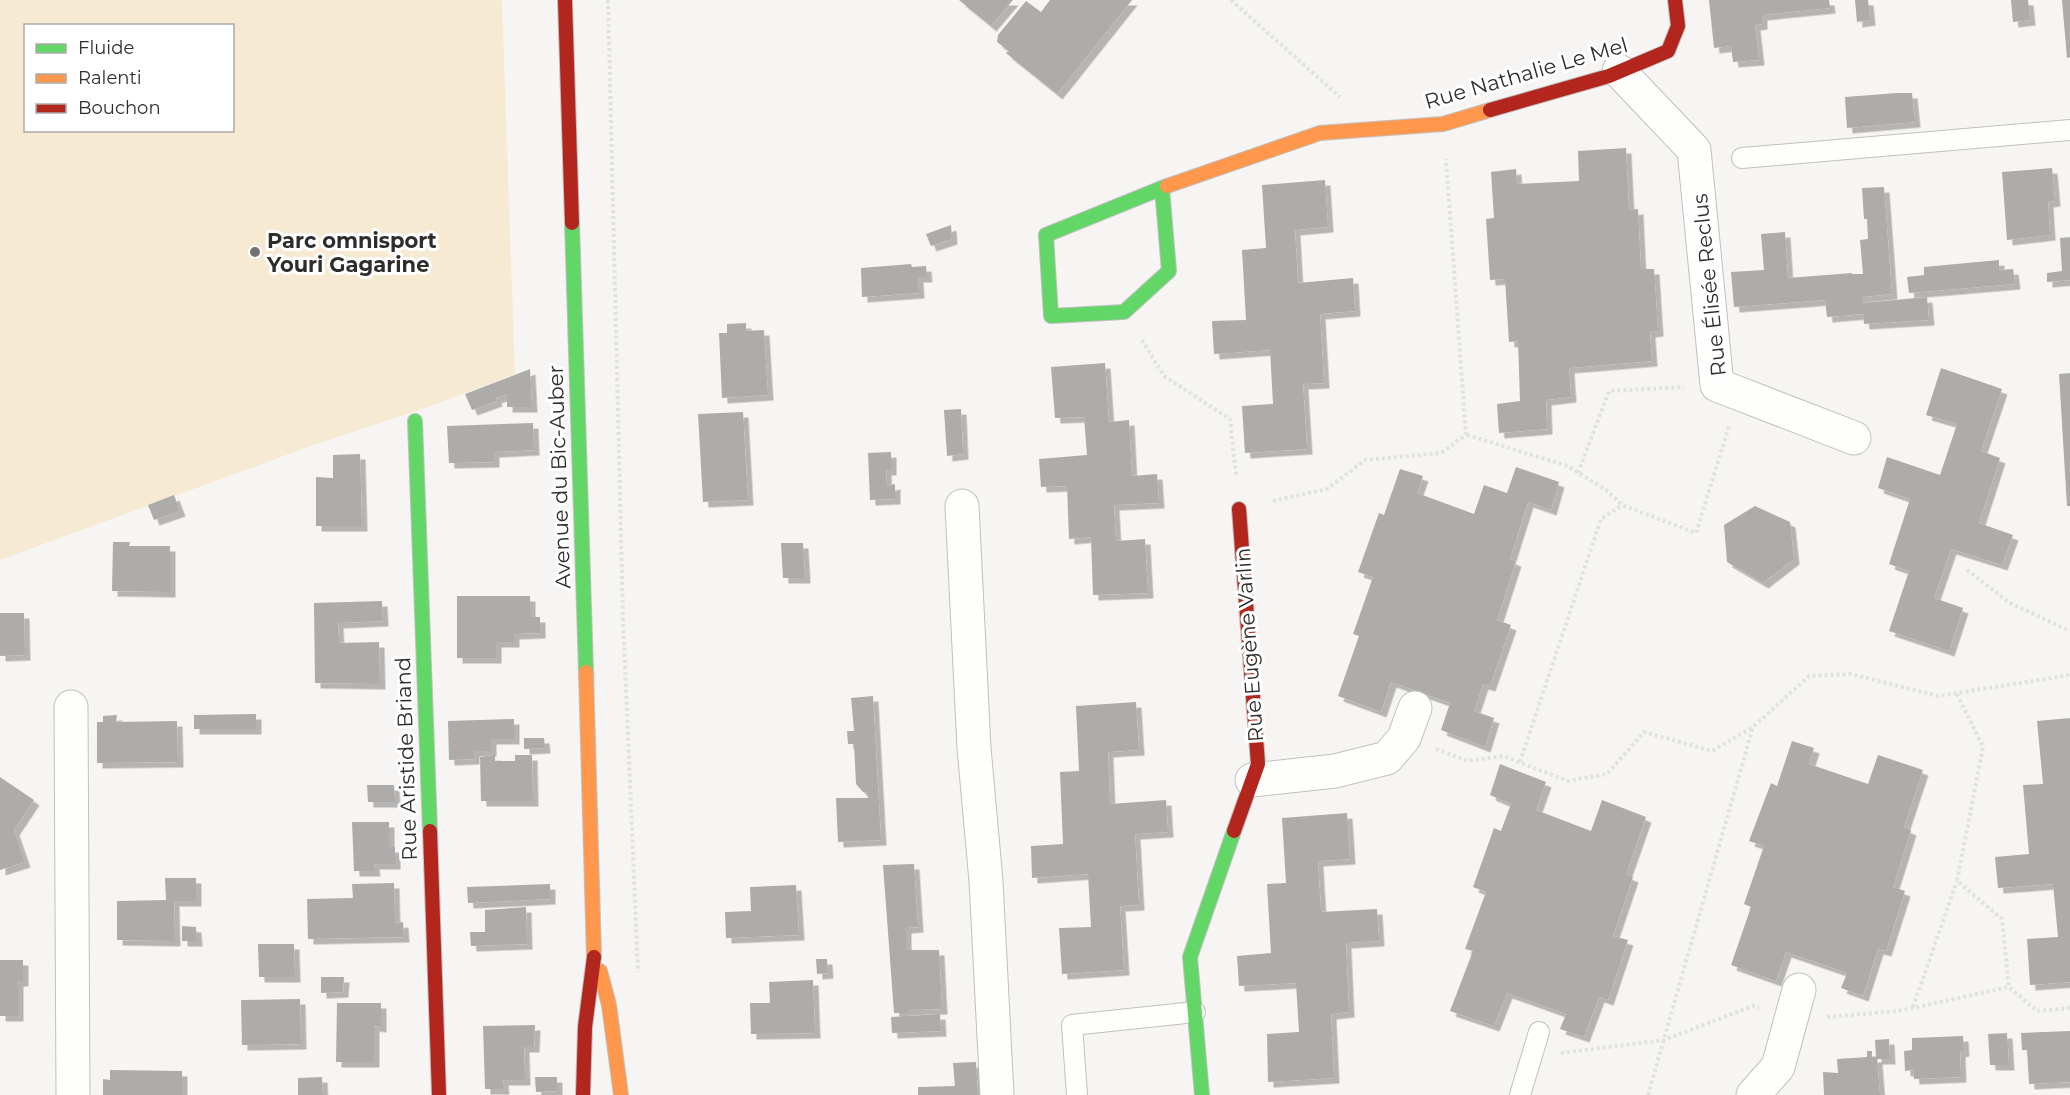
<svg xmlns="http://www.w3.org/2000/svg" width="2070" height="1095" font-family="Montserrat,sans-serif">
  <defs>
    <filter id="shadow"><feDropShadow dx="5.5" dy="5.5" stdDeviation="0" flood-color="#0004"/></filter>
  </defs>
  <rect width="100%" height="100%" fill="#f7f5f3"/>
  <path fill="#f6ead3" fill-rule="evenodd" d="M0,0H502L515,374L437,404L311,446L0,560ZM26,26H232V130H26Z"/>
  <g fill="#adacaa" filter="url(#shadow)">
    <polygon points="959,0 1013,0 991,26"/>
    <polygon points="1050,0 1132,0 1057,94 1006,53 1009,51 997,42 998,35 1026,1 1041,12"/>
    <polygon points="1709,0 1829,0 1830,8 1762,15 1762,24 1755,25 1759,60 1733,62 1731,46 1714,48"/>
    <polygon points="1855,0 1868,0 1870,20 1857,22"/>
    <polygon points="2011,0 2028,0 2030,20 2013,22"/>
    <polygon points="2062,0 2070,0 2070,57 2067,58"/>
    <polygon points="1897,93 1912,93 1915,122 1847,128 1845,97"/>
    <polygon points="1626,148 1629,210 1638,209 1641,269 1654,269 1658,331 1650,332 1652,361 1569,368 1571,397 1546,400 1547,429 1499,433 1497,404 1520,401 1518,341 1509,342 1505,279 1490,280 1486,219 1494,218 1491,172 1516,169 1517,184 1579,181 1578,151"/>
    <polygon points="2052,168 2055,201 2048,202 2050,235 2007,240 2002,172"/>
    <polygon points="1325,180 1328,227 1295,230 1298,283 1353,278 1355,311 1320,314 1324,383 1303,384 1307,449 1245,453 1242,406 1273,404 1270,350 1214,354 1212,321 1246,320 1242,250 1266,248 1262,185"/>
    <polygon points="1884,187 1892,294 1862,297 1862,303 1927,297 1929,320 1864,324 1863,314 1827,317 1825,300 1734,307 1731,272 1764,270 1761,234 1785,232 1788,278 1852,273 1852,274 1863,274 1860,240 1868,239 1867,219 1864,219 1862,188"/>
    <polygon points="951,225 952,239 931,246 926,234"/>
    <polygon points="2070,237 2070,280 2047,282 2047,273 2062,271 2060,238"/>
    <polygon points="1999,260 1999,270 2013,269 2015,284 1909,293 1907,277 1924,275 1924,267"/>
    <polygon points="911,264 912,267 926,266 927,277 918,277 919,293 862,297 861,268"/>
    <polygon points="746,323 746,331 764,330 768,395 722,398 719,333 727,333 727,324"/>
    <polygon points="1105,363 1109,422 1129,420 1132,476 1157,474 1159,503 1114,505 1116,541 1145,539 1148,593 1093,595 1091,537 1069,539 1067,486 1041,487 1039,459 1087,455 1084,417 1055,418 1051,367"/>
    <polygon points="1941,368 2002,389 1981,451 2000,458 1979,523 2013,535 2002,565 1951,549 1934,598 1963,608 1949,651 1889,631 1909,571 1889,564 1910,499 1878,488 1887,457 1940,475 1957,424 1926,415"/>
    <polygon points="530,369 532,407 507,407 507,394 496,398 497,401 472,410 465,394"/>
    <polygon points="2070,373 2070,506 2067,506 2059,374"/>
    <polygon points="961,409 963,454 947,456 944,410"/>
    <polygon points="743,412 748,500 703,502 698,414"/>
    <polygon points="533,423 534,450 494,452 494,462 449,463 447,426"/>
    <polygon points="891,452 891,470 886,470 887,486 895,484 895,499 870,500 868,453"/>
    <polygon points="360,454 362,526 316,526 316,477 333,478 333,455"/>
    <polygon points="1516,467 1559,482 1551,510 1528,502 1510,559 1516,561 1497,620 1511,625 1490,686 1483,684 1474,711 1494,718 1485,747 1441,730 1450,703 1391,682 1381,712 1338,696 1359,636 1353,634 1373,577 1358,572 1379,513 1384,515 1400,469 1423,476 1417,493 1474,514 1484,485 1507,493"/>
    <polygon points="174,495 180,511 154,520 148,505"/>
    <polygon points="1755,506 1790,522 1794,559 1763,583 1727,562 1724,525"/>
    <polygon points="113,542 130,542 129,546 170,546 170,592 112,591"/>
    <polygon points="781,543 803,543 805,578 783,578"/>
    <polygon points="457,596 530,596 530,617 540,617 540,633 514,634 514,642 496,642 496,658 457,658"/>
    <polygon points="382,601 383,621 338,623 339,643 379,642 380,684 315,683 314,603"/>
    <polygon points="0,613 24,613 25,655 0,656"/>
    <polygon points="873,696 881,840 838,842 836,798 868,798 868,792 863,792 856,784 854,744 848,744 847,731 854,731 851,698"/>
    <polygon points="1136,702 1139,750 1108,752 1110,804 1166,800 1168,832 1135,834 1139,905 1120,906 1124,970 1062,974 1059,928 1091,927 1088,874 1032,878 1031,846 1063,844 1060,772 1079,771 1076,706"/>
    <polygon points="256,714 256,729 194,729 194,715"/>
    <polygon points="117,715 116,722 177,721 178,762 97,763 97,722 103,722 103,716"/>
    <polygon points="2070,718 2070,982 2030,985 2027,939 2058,937 2053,884 1998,888 1995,857 2029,854 2023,785 2043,784 2037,721"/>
    <polygon points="514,719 514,739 491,739 491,751 474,751 474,759 449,760 448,721"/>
    <polygon points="524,738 544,738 545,748 524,749"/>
    <polygon points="1792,741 1814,748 1809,764 1868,784 1878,755 1923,770 1904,827 1911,830 1893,887 1905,891 1886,951 1878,949 1863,996 1841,988 1847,973 1786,952 1776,981 1731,965 1751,907 1744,904 1764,846 1749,841 1771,783 1777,786"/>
    <polygon points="495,755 495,761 515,761 515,755 532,755 533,801 481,801 480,757"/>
    <polygon points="1500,764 1546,782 1536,810 1591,831 1602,800 1646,817 1626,874 1633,877 1613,936 1628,940 1608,1000 1599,997 1584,1037 1560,1029 1566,1014 1507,993 1494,1026 1450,1011 1473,951 1465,949 1486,892 1473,887 1494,828 1501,831 1511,804 1490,795"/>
    <polygon points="0,777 34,800 14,830 25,862 0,870"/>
    <polygon points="367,785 394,785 395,802 368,802"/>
    <polygon points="1347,813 1350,859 1318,861 1321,912 1377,909 1379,941 1346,943 1349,1012 1331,1014 1334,1078 1268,1082 1267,1034 1299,1032 1296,983 1239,986 1237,956 1271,953 1267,884 1286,883 1282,818"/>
    <polygon points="352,822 389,822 389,847 395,847 395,864 374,864 375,871 354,871"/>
    <polygon points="914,864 918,927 906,928 906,950 939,950 942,1009 909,1010 909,1013 894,1013 883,865"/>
    <polygon points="165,878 196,878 196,901 174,901 175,941 117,940 117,901 166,900"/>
    <polygon points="394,883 395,923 403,922 404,937 308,939 307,899 353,898 352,884"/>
    <polygon points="550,884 550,899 468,903 467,887"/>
    <polygon points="796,885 799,935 726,938 725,912 751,911 750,887"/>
    <polygon points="526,907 527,944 471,946 470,932 485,932 485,910"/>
    <polygon points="182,926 196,927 197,941 182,941"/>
    <polygon points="258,944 294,944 295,977 259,977"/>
    <polygon points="816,959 827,959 828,973 817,974"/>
    <polygon points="0,960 23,960 23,981 18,981 18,1016 0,1016"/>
    <polygon points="321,977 344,977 343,992 321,993"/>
    <polygon points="813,980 815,1033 751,1034 750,1003 770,1003 769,982"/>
    <polygon points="300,999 301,1044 242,1045 241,1000"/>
    <polygon points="337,1003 381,1003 381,1027 374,1026 374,1062 336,1062"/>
    <polygon points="940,1014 941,1031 892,1033 891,1017"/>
    <polygon points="535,1025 534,1047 524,1047 525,1080 503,1080 504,1089 485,1089 483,1026"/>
    <polygon points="2070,1031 2070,1082 2029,1084 2027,1050 2022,1050 2021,1033"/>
    <polygon points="2007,1033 2009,1065 1990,1065 1988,1034"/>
    <polygon points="1963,1036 1964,1051 1960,1052 1961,1077 1914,1079 1913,1070 1905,1071 1904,1051 1912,1050 1912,1038"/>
    <polygon points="1889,1039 1890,1059 1877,1059 1880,1095 1824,1095 1823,1072 1838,1073 1837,1059 1867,1057 1867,1051 1872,1051 1872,1057 1876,1057 1875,1040"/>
    <polygon points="976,1062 978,1095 918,1095 918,1087 955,1086 953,1063"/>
    <polygon points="110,1070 182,1071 182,1095 103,1095 103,1079 110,1080"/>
    <polygon points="322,1077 323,1095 298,1095 298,1078"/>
    <polygon points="535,1077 557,1077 557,1091 536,1092"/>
  </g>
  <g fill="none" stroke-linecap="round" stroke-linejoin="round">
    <defs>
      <g id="lane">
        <polyline points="1742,158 2070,130"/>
        <polyline points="1077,1095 1072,1025 1195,1012"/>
        <polyline points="1520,1095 1539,1032"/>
      </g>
      <g id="street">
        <polyline points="1619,71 1694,150 1717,385 1854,438"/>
        <polyline points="962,506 974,748 986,881 997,1095"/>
        <polyline points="71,707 73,1095"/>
        <polyline points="1252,780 1335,771 1387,758 1404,738 1415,708"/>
        <polyline points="1753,1095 1778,1067 1799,990"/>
      </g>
      <g id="fast">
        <polyline points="1162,188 1169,271 1124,312 1051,316 1046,235 1162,188 1167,186"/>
        <polyline points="572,223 586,672"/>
        <polyline points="415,421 430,831"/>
        <polyline points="1202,1095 1190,957 1234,831"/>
      </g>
      <g id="slow">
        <polyline points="1167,186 1320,133 1443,124 1490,110"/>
        <polyline points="586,672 594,957"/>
        <polyline points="600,971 609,1005 621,1095"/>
      </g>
      <g id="jam">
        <polyline points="565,0 572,223"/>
        <polyline points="1490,110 1609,76 1668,51 1678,26 1675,0"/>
        <polyline points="430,831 439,1095"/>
        <polyline points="1234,831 1258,764 1239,509"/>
        <polyline points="583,1095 585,1027 594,957"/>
      </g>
    </defs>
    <use href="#lane" stroke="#c1c0be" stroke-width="22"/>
    <use href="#street" stroke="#c1c0be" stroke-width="35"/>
    <use href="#fast" stroke="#c1c0be" stroke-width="16"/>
    <use href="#slow" stroke="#c1c0be" stroke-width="16"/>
    <use href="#jam" stroke="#c1c0be" stroke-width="16"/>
    <g stroke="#e1e1e0" stroke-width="4" stroke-dasharray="3 3" stroke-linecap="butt">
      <polyline points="608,0 623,618 638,972"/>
      <polyline points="1231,0 1340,97"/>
      <polyline points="1142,340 1164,376 1230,419 1236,476"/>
      <polyline points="1467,435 1568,466 1606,490 1622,505 1696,533 1729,426"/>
      <polyline points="1578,473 1609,391 1684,387"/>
      <polyline points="1273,501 1327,489 1365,460 1441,453 1466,435 1446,159"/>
      <polyline points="1967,570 2010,603 2070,631"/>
      <polyline points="1957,694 1983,747 1957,881 2002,919 2009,987 2037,1011 2070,1008"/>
      <polyline points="1436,749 1468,761 1503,756 1568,781 1607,774 1644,732 1712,751 1753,727"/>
      <polyline points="1520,762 1601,519 1622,505"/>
      <polyline points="1913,1007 1957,881"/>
      <polyline points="1827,1017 1899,1011 2009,987"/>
      <polyline points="1561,1053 1664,1040 1753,1006 1759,1008"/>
      <polyline points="1648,1095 1753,727 1809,676 1851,674 1938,696 2070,675"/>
    </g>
    <use href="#lane" stroke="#fefefd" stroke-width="20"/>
    <use href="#street" stroke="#fefefd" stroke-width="33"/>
    <use href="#fast" stroke="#63d668" stroke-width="14"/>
    <use href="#slow" stroke="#ff974d" stroke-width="14"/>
    <use href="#jam" stroke="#b3261e" stroke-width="14"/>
  </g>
  <circle fill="#747372" stroke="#fff" stroke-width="2" cx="255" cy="252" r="6"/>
  <g text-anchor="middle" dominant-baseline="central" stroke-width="6" stroke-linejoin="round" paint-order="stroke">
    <g font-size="21" fill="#2e2d2c" stroke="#fff">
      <text transform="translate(1526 73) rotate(-16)">Rue Nathalie Le Mel</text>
      <text transform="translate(1709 285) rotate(-96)">Rue Élisée Reclus</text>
      <text transform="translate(559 477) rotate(-92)">Avenue du Bic-Auber</text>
      <text transform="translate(1249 645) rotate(-94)">Rue Eugène Varlin</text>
      <text transform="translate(406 759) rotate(-92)">Rue Aristide Briand</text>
    </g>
    <g font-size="21" font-weight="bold" fill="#2e2d2c" stroke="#fff" text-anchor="start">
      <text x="267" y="240">Parc omnisport<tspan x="267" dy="24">Youri Gagarine</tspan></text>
    </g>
  </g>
  <rect x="24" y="24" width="210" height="108" fill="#ffffff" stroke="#ababab" stroke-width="1.5"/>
  <rect x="36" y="44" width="30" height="9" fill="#63d668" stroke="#ababab" stroke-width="1.5"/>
  <text x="78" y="54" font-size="18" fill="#2e2d2c">Fluide</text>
  <rect x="36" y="74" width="30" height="9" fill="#ff974d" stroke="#ababab" stroke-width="1.5"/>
  <text x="78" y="84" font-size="18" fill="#2e2d2c">Ralenti</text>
  <rect x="36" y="104" width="30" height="9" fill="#b3261e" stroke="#ababab" stroke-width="1.5"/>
  <text x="78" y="114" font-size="18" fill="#2e2d2c">Bouchon</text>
</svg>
